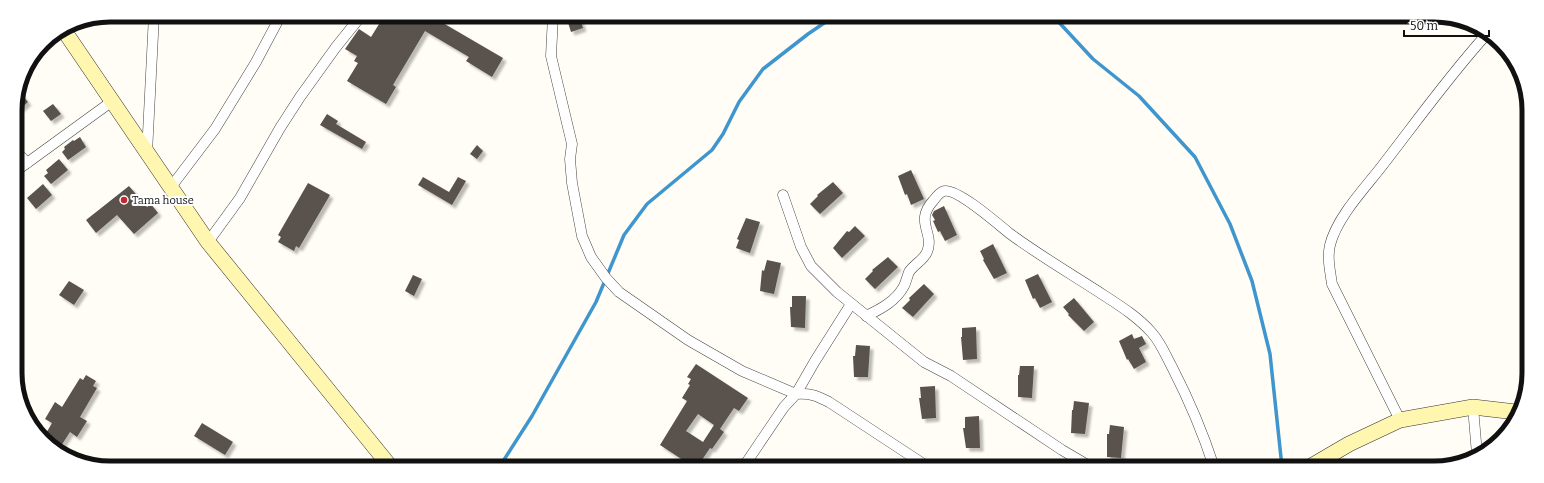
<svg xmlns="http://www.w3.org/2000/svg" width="1544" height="483" font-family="Bitter,serif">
  <defs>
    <filter id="shadow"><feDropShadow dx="3.5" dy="3.5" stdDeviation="1" flood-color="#0004"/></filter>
  </defs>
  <rect width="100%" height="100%" fill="#fffdf5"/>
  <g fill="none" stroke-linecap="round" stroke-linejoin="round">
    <g stroke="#3f96cf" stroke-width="3.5">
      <polyline points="1054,17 1093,59 1139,96 1195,157 1230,224 1252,281 1270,354 1282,467"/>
      <polyline points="500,466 532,416 596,302 624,235 647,204 712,150 723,134 739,102 763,69 808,34 833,17"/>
    </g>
  </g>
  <g fill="#5a524d" fill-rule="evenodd" filter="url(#shadow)">
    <polygon points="384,16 431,16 503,58 492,77 466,61 469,57 425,31 393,85 396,87 386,104 347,81 358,63 354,61 357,56 345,49 359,29 371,37"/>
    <polygon points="566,16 579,16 583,28 571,32"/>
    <polygon points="18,90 28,102 20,109 15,103"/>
    <polygon points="53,104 61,114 51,121 43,111"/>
    <polygon points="327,114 338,121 336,124 366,142 362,149 320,125"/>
    <polygon points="80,137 86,147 68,160 62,152 65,149 64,147 73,140 74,141"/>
    <polygon points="477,145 483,151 477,159 470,154"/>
    <polygon points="59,159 68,170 51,184 44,176 48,173 46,170"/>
    <polygon points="911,170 924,199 911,205 907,194 905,195 898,176"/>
    <polygon points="423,177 449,192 458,177 466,181 452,205 418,185"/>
    <polygon points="833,182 843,193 820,214 810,204 818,196 817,195"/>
    <polygon points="308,183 330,195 299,248 296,246 294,251 278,242 281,237 278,235"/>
    <polygon points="43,184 52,195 36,209 27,198"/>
    <polygon points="129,186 147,207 151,204 158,213 134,234 117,215 96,233 86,220"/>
    <polygon points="944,206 957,235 945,241 940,231 938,232 933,221 935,220 932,215 934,211"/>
    <polygon points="746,218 760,222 750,253 736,248 739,240 737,239"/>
    <polygon points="855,226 865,236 842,258 833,248 847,231 849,232"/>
    <polygon points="993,244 1007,273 994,279 983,260 984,259 980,251"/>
    <polygon points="888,257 898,267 875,289 865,279 873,271 872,270"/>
    <polygon points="767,260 781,263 774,294 760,291 762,270 764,271"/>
    <polygon points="1038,274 1052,302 1040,308 1035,298 1033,299 1025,280"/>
    <polygon points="413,275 422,279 414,296 405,291"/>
    <polygon points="69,281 84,290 74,305 59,295"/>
    <polygon points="924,284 934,294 913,317 902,308 910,300 909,298"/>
    <polygon points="792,296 806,296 805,328 791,327 790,307 792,307"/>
    <polygon points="1074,298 1094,322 1084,331 1068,315 1069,314 1063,307"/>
    <polygon points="976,327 977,359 963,360 961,337 962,337 962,328"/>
    <polygon points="1132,334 1134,339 1142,336 1146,344 1139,348 1146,362 1134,369 1128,359 1127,360 1119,341"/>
    <polygon points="856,345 870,346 868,377 854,377 853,356 855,356"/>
    <path d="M696,364L748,398L739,411L734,408L720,429L724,432L712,449L710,448L698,466H692L660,445L687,401L682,398L690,385L688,384L691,379L687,377ZM698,414L714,425L703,442L686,431Z"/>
    <polygon points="1020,366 1034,366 1032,398 1018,397 1018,375 1019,375"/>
    <polygon points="86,375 96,381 93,386 97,388 80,417 87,421 77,437 70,432 61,446 45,435 52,423 45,419 55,402 62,407 80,378 83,380"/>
    <polygon points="935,386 936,418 922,419 919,398 921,398 920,387"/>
    <polygon points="1074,401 1089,403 1085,434 1071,433 1072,410 1073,410"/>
    <polygon points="979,416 980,448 966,448 963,428 965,428 965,417"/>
    <polygon points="202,423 233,442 225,455 194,436"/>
    <polygon points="1110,425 1124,427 1121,458 1107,457 1107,434 1109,434"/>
  </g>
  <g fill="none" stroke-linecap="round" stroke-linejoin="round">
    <defs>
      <g id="street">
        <polyline points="553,16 551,56 572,144 570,159 572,183 582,236 591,257 606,278 619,292 688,340 742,371 796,394 815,361 851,304"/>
        <polyline points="15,150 27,163"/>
        <polyline points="147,153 154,15"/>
        <polyline points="16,171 111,102"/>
        <polyline points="171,187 215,129 256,62 281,15"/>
        <polyline points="783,195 801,247 811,266 837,292 924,362 951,376 1062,450 1091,467"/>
        <polyline points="208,242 240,198 280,128 300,97 336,47 361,16"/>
        <path d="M866,316C881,309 896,301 904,286C906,282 907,277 909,272C914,264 923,261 927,252C935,233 914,222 933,201C936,197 940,192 944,191C957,188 998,224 1009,233C1040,256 1073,275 1105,296C1122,307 1139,318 1152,333C1161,343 1166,356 1172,367C1189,400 1203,433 1214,467"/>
        <polyline points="1473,407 1477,454"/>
        <path d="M1400,420L1332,284C1330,270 1327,258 1330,245C1337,217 1365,188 1382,166C1416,122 1449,76 1486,35"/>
        <path d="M744,466L784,407L796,394C811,393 817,396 829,402L928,467"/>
      </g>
      <g id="secondary">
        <polyline points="63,29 208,242 389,465"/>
        <polyline points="1308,468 1349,444 1400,420 1473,407 1516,412"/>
      </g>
    </defs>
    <use href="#street" stroke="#444" stroke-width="11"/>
    <use href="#secondary" stroke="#333" stroke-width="16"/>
    <use href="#street" stroke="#fff" stroke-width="10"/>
    <use href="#secondary" stroke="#fff6b0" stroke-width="15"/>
  </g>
  <circle fill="#c4262e" stroke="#fff" stroke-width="1.5" cx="124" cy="200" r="4"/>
  <g text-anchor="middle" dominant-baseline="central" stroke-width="4" stroke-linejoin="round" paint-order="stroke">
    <g font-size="11" fill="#111" stroke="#fff" text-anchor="start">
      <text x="132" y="200">Tama house</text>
    </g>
  </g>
  <path d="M0 0H1544V483H0ZM110 22H1434A88 88 0 0 1 1522 110V373A88 88 0 0 1 1434 461H110A88 88 0 0 1 22 373V110A88 88 0 0 1 110 22Z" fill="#fff" fill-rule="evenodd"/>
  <path fill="none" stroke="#111" stroke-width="5" d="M110 22H1434A88 88 0 0 1 1522 110V373A88 88 0 0 1 1434 461H110A88 88 0 0 1 22 373V110A88 88 0 0 1 110 22Z"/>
  <path d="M1404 30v6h85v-6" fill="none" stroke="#111111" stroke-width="2"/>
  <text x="1410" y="30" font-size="12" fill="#111111" stroke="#ffffff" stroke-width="3" paint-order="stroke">50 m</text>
</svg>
